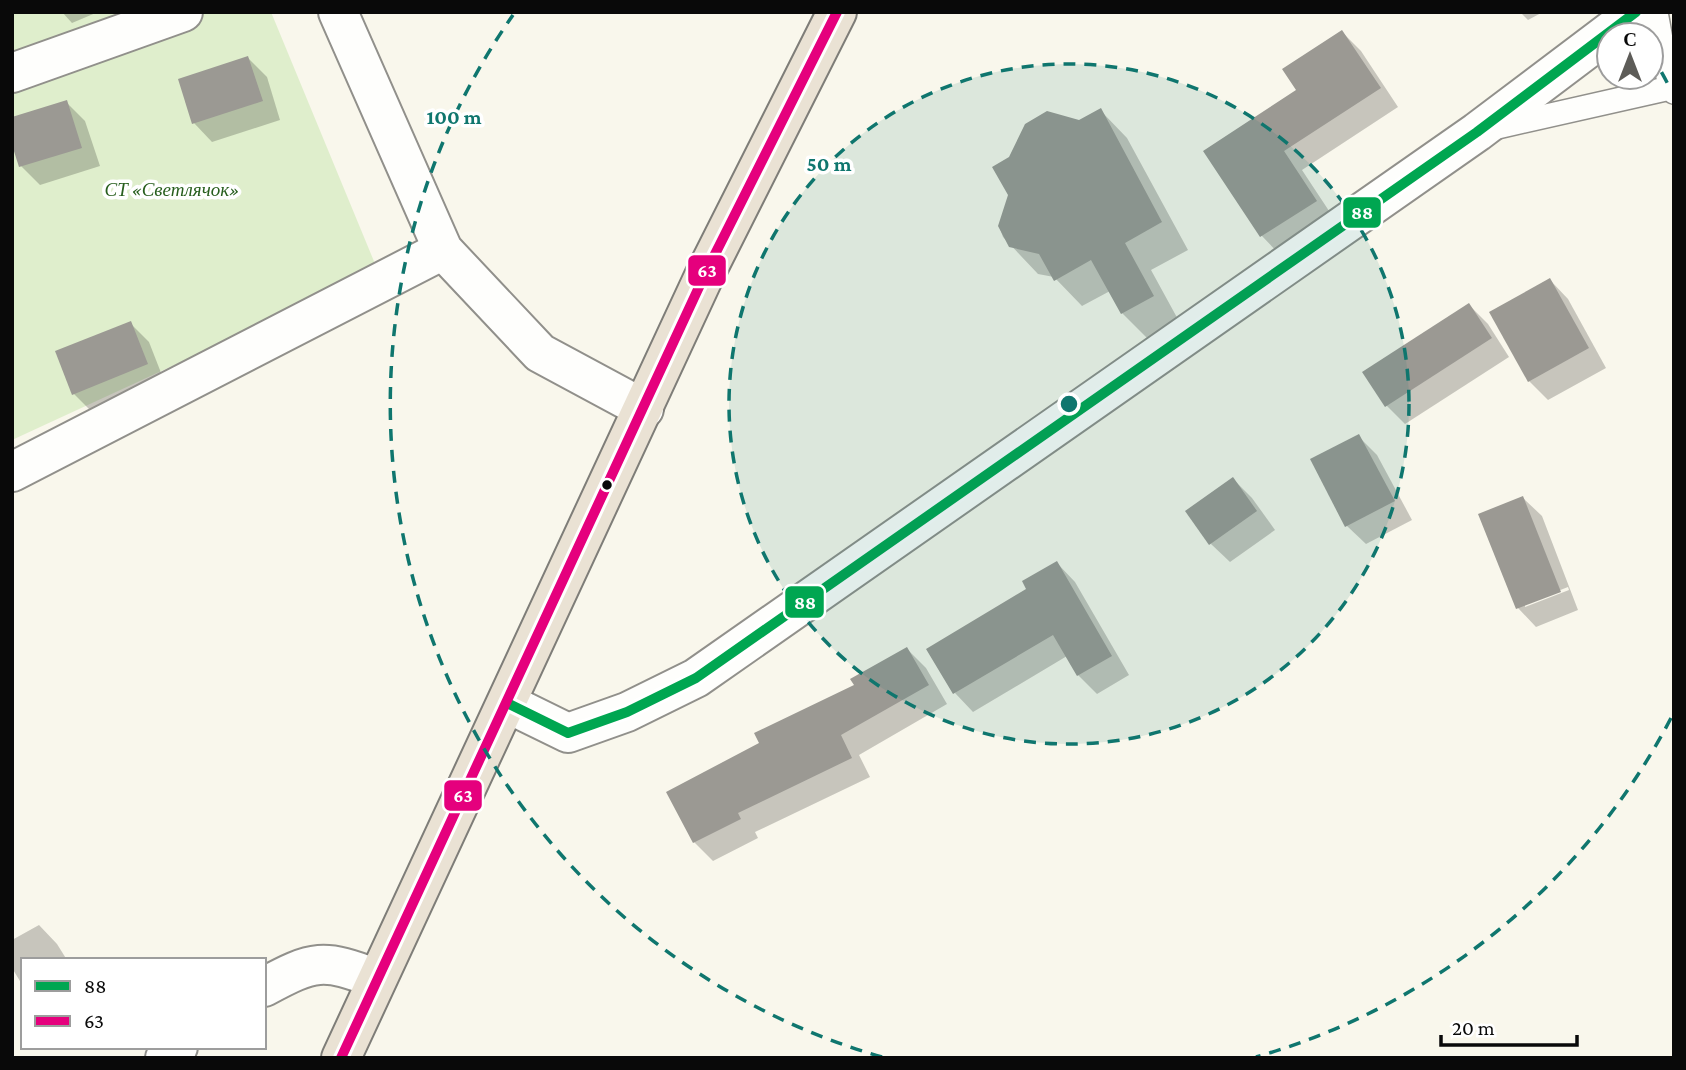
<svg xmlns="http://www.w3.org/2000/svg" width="1686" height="1070" font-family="'Crimson Pro',serif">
  <rect width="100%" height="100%" fill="#f9f7ec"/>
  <polygon fill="#dfeecc" points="12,12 271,12 378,271 12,440"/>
  <g fill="#0003" fill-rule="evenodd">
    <polygon points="62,12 98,12 72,23"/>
    <polygon points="1520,12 1543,12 1528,20"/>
    <polygon points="1342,32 1361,51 1398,107 1302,170 1335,220 1280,255 1262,236 1206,151 1299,91"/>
    <polygon points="248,58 267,77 280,120 212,142 194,123"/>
    <polygon points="66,102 85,121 100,166 40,185 21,166"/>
    <polygon points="1101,111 1127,138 1188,250 1151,270 1180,323 1149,340 1122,313 1110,291 1082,306 1054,277 1038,274 1003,237 999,226 1010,195 1011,159 1026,125 1047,113 1079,122"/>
    <polygon points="1550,280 1568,299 1606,368 1548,400 1529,381 1491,313"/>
    <polygon points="1469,305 1488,324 1509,357 1405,424 1386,405"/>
    <polygon points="130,323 149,342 165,383 92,412 74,394"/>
    <polygon points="1358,436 1377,455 1412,520 1366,544 1347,526"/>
    <polygon points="1233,479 1252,498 1275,530 1230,562 1211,544"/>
    <path d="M1523,498L1542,516L1578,610L1536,627L1518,608ZM1568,587L1569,590L1525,607V604Z"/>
    <polygon points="1057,563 1075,582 1129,675 1097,694 1078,675 1067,656 973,712 955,693 1029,590"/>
    <polygon points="907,649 926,668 947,704 859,755 870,777 755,832 758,838 713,861 694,842 761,744 856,686"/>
    <polygon points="39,925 57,944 67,960 23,960 23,986 12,968 12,940"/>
  </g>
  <g fill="#9b9993">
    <polygon points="1342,30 1381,88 1284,151 1317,201 1260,237 1203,151 1296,90 1282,69"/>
    <polygon points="248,56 263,101 192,124 178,79"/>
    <polygon points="67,100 82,148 19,167 12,145 12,117"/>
    <polygon points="1101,108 1162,222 1125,243 1154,296 1121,314 1091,260 1054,281 1039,254 1009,247 998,226 1008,195 992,167 1009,157 1025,124 1047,111 1079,120"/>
    <polygon points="1550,278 1589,348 1528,382 1489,312"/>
    <polygon points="1469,303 1492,338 1385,407 1362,372"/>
    <polygon points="131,321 148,364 72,395 55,351"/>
    <polygon points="1359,434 1395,501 1345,527 1310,459"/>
    <polygon points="1233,477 1257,511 1209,545 1185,511"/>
    <polygon points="1523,496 1561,592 1516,609 1478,514"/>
    <polygon points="1057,561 1112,656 1077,676 1053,635 953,694 926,649 1026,589 1022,581"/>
    <polygon points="907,647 929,685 841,735 852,758 738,813 741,819 693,843 666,792 759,743 754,733 854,685 850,679"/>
  </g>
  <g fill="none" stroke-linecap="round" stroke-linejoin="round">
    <defs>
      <g id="service">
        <polyline points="1656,12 1670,88"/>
        <polyline points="1493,128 1670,88 1674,92"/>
      </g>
      <g id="minor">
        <polyline points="338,12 443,250 540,353 644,409"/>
        <polyline points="12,73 183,12"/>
        <polyline points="12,472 443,250"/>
        <polyline points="507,703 568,733 627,712 696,678 1477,132 1636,12"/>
      </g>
      <g id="tertiary">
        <path d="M264,987C314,960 323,958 377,979"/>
        <polyline points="165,1058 178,1047"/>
      </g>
      <polyline id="trunk" points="341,1058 706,272 837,12"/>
    </defs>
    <use href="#service" stroke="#91908b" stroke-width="26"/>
    <use href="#minor" stroke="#91908b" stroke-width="42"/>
    <use href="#tertiary" stroke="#91908b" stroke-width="42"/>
    <use href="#trunk" stroke="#7e7d78" stroke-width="42"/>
    <use href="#service" stroke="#fefefc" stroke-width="23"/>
    <use href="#minor" stroke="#fefefc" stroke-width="38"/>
    <use href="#tertiary" stroke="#fefefc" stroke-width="38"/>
    <use href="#trunk" stroke="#eae2d4" stroke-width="38"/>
    <defs>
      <polyline id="bus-1" points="507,703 568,733 627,712 696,678 1477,132 1636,12"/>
      <polyline id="bus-2" points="341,1058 706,272 837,12"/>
    </defs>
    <use href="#bus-1" stroke="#fff" stroke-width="16"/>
    <use href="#bus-2" stroke="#fff" stroke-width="16"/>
    <use href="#bus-1" stroke="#00a651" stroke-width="10"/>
    <use href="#bus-2" stroke="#e5007d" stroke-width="10"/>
  </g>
  <circle cx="1069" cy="404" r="340" fill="#0f766e" fill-opacity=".12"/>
  <g fill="none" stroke="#0f766e" stroke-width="3.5" stroke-dasharray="12 9">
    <circle cx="1069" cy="404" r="340"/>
    <path d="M1671 718A679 679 0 0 1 1256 1057M882 1057A679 679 0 0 1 513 15M1651 54A679 679 0 0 1 1671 90"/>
  </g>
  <circle fill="#090909" stroke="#fff" stroke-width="2.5" cx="607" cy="485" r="6"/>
  <g text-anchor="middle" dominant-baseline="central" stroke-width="7" stroke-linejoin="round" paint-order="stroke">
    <g font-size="19" font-style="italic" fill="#275e1d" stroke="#fff">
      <text x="172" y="189">СТ «Светлячок»</text>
    </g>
  </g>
  <circle cx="1069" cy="404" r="10" fill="#0f766e" stroke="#fff" stroke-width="3.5"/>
  <g font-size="21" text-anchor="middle" font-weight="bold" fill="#0f766e" stroke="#fff" stroke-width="7" stroke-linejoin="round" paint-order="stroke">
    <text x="454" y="124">100 m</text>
    <text x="829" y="171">50 m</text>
  </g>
  <g stroke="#fff" stroke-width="2.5">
    <rect x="1342" y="196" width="40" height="33" rx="7" fill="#00a651"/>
    <rect x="687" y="254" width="40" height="33" rx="7" fill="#e5007d"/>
    <rect x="784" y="585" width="41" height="34" rx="7" fill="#00a651"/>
    <rect x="443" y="779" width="40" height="33" rx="7" fill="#e5007d"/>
  </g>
  <g font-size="19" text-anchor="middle" font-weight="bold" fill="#fff">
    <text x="1362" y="219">88</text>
    <text x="707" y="277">63</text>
    <text x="805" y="609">88</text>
    <text x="463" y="802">63</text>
  </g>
  <rect width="1686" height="1070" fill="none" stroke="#090909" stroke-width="28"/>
  <rect x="21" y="958" width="245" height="91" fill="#ffffff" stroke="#9d9d9d" stroke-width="2"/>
  <rect x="35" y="981" width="35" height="10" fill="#00a651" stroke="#9d9d9d" stroke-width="2"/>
  <text x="84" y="993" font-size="21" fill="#090909">88</text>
  <rect x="35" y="1016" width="35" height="10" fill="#e5007d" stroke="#9d9d9d" stroke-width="2"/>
  <text x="84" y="1028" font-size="21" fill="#090909">63</text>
  <g transform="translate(1630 56)"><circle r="33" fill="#ffffff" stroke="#9d9d9d" stroke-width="2"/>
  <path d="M0-5L12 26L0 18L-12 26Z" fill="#5d5c58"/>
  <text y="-10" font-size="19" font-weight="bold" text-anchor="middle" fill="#090909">С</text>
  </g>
  <path d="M1441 1035v10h136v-10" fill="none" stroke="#090909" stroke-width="3.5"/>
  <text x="1452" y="1035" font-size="21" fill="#090909" stroke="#ffffff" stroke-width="5" paint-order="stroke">20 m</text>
</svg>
